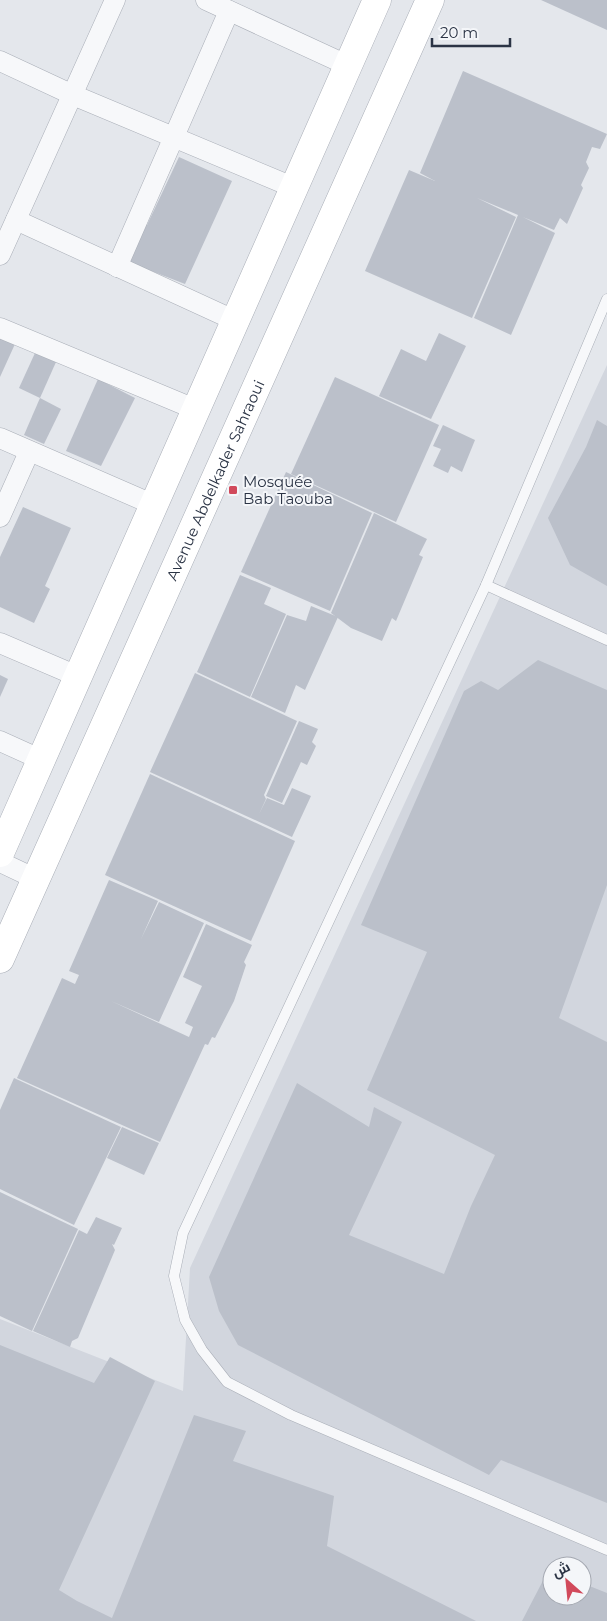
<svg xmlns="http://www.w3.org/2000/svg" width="607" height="1621" font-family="Montserrat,Cairo,sans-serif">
  <rect width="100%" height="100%" fill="#e4e7ec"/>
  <path fill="#d2d6de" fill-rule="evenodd" d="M607,365V1621H0V1319L183,1391L190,1268ZM552,1566H582V1596H552Z"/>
  <g fill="#bbc0ca">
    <polygon points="541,0 607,0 607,30"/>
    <polygon points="463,71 607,134 600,149 592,147 586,162 589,168 581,185 583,188 567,224 560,218 554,230 523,217 555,233 511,335 474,318 518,215 477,198 516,217 472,318 365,271 409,170 435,181 420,173"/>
    <polygon points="179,157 232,181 185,284 128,262 143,224 147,225"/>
    <polygon points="439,333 466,346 431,419 379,396 401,349 426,361"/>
    <polygon points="0,337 15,344 0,377"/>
    <polygon points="35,353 56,362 40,398 19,388"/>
    <polygon points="335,377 439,425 396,522 291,474"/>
    <polygon points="98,379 135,398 101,466 66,451"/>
    <polygon points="40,398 61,409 44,444 24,435"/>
    <polygon points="597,420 607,426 607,586 570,565 548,518 586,447"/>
    <polygon points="443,425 475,440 462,472 451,466 448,473 433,466 441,449 433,446"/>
    <polygon points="286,472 372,513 330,611 241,572"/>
    <polygon points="23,507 71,528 45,586 50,589 34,623 0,607 0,557"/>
    <polygon points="374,513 427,539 419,555 423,557 396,621 392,618 382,641 351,628 331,613"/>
    <polygon points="240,575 271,588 264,604 286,614 250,697 197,672"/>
    <polygon points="311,606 338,617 305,690 296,685 285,713 251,697 287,615 306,621"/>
    <polygon points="538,660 607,690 607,885 559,1018 607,1042 607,1503 501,1460 489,1475 238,1345 219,1311 209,1277 297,1083 369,1127 374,1107 402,1122 349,1235 444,1274 471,1206 495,1155 367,1090 427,952 361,925 464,691 481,681 498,690"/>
    <polygon points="195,673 297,721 264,795 266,799 259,814 267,798 284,805 292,788 311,796 292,837 150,772"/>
    <polygon points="0,675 8,679 0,697"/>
    <polygon points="299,721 318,729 312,742 316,746 307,765 301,762 282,803 266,796"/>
    <polygon points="150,774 295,841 251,941 105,875"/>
    <polygon points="109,880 158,901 141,939 159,902 204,923 159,1022 111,1001 189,1037 193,1027 185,1023 202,986 183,977 206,924 252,945 244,962 246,965 234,1001 215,1038 212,1037 208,1045 205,1044 160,1142 17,1078 62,978 75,984 79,975 69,971"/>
    <polygon points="14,1078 121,1127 74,1225 0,1189 0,1110"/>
    <polygon points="122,1127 159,1143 144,1175 107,1158"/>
    <polygon points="0,1192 78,1229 32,1331 0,1316"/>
    <polygon points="96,1217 122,1228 114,1245 112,1244 115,1250 78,1338 72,1341 70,1347 33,1331 79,1230 87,1234"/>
    <polygon points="0,1345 94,1383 110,1357 155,1381 59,1590 77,1601 112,1618 194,1415 246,1431 233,1461 334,1496 327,1546 476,1621 0,1621"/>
    <polygon points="549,1569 552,1570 552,1596 582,1596 582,1583 607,1593 607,1621 522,1621"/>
  </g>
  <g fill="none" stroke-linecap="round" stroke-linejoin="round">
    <defs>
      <g id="lane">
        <polyline points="607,299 486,585 183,1233 174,1276 185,1320 202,1350 227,1382 291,1415 607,1550"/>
        <polyline points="486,585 607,640"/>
      </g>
      <g id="street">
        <polyline points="206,0 349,66"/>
        <polyline points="0,61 73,95 295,188"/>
        <polyline points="16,220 236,321"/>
        <polyline points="0,255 115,0"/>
        <polyline points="117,267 229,11"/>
        <polyline points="0,328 197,410"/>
        <polyline points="0,438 154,505"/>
        <polyline points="0,517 29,452"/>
        <polyline points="0,643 77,676"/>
        <polyline points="0,741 42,760"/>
        <polyline points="0,862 36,879"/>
      </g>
      <g id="secondary">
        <polyline points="0,853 377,0"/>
        <path id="s1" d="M0,959L430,0"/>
      </g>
    </defs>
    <use href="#lane" stroke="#a9aeb7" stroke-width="11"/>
    <use href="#street" stroke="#a9aeb7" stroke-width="21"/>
    <use href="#secondary" stroke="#a9aeb7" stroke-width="29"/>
    <use href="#lane" stroke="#f7f8fa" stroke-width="10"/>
    <use href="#street" stroke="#f7f8fa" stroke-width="20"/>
    <use href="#secondary" stroke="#fff" stroke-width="28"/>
  </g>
  <rect fill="#d1495b" stroke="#f4f6f9" stroke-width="2" x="228" y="485" width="10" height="10" rx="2.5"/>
  <g text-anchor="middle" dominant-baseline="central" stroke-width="4" stroke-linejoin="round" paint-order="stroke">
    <g font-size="15" fill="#2b3445" stroke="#f4f6f9">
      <text stroke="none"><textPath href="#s1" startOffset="525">Avenue Abdelkader Sahraoui</textPath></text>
    </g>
    <g font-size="15" fill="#2b3445" stroke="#f4f6f9" text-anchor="start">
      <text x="243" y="481">Mosquée<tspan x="243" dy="17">Bab Taouba</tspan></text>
    </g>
  </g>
  <g transform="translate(567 1581) rotate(333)"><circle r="24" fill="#f4f6f9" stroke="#a4a8b1"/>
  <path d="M0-4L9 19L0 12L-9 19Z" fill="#d1495b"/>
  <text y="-8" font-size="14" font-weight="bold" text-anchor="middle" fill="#2b3445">ش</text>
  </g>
  <path d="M432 38v8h78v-8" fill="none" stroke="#2b3445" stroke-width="2.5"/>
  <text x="440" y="38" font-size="15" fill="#2b3445" stroke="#f4f6f9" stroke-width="4" paint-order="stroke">20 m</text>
</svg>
